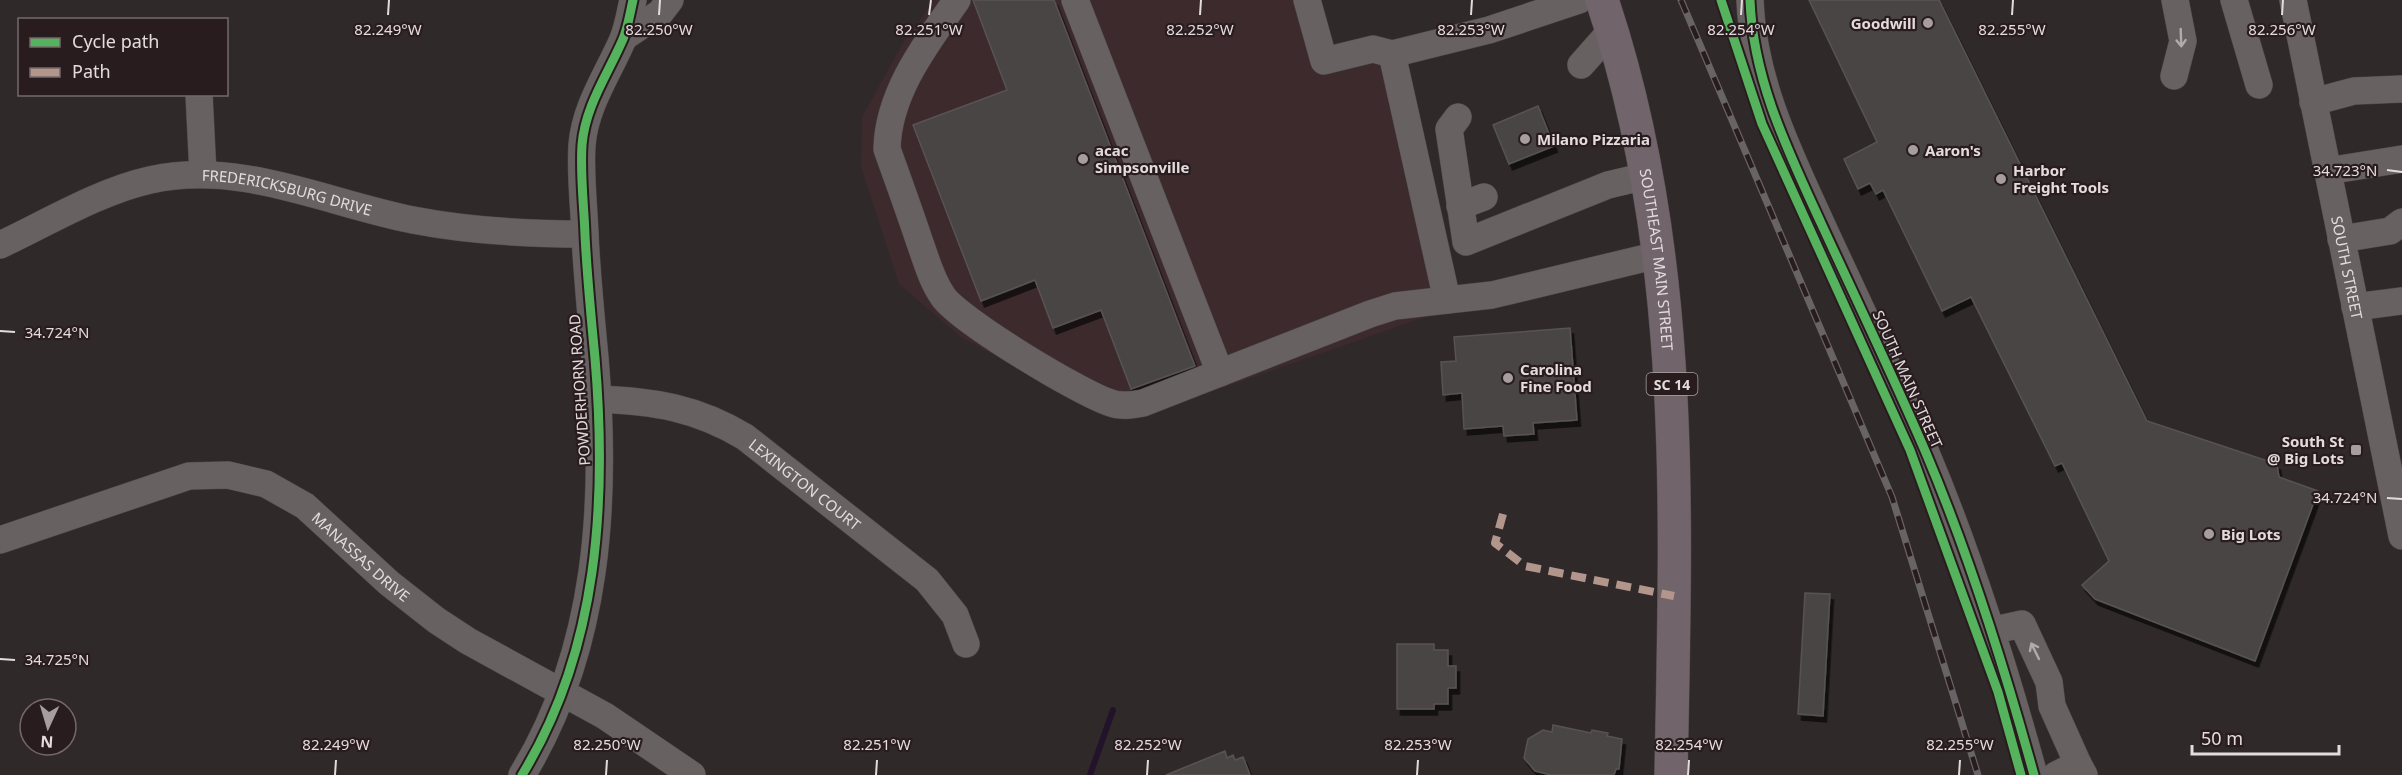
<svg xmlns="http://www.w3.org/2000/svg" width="2402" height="775" font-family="'Noto Sans',sans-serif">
  <defs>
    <filter id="shadow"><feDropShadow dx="3.5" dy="6" stdDeviation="0" flood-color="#0009"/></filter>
  </defs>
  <rect width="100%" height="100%" fill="#30292a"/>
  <polygon fill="#3c2a2d" points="935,0 1310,0 1332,45 1394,66 1459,305 1154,412 1106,417 961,337 899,284 861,167 862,117 904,41"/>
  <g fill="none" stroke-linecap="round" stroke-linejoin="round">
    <polyline stroke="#23132a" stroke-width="6" points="1090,775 1113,710"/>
  </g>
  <g fill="#4a4545" stroke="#585353" stroke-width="1.5" filter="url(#shadow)">
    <polygon points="973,0 1054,0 1195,366 1131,389 1101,310 1053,328 1035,280 981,301 913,125 1007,90"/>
    <polygon points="1809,0 1939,0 2147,421 2277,464 2279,477 2318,491 2255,661 2095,599 2082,585 2109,561 2062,463 2055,466 1971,297 1942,311 1883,190 1876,194 1870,183 1858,189 1844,159 1877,142"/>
    <polygon points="1538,106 1554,146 1509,164 1493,125"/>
    <polygon points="1570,328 1577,420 1533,423 1534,434 1504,436 1503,426 1464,429 1462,393 1443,395 1441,362 1456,361 1454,337"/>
    <polygon points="1805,593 1830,594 1823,716 1798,714"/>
    <polygon points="1397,644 1434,644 1434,650 1448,650 1448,666 1456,666 1456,688 1448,688 1448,704 1434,704 1434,709 1397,709"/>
    <polygon points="1553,725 1591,733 1592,730 1608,733 1607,736 1622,739 1619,769 1616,769 1614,775 1551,775 1535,771 1524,758 1528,739 1543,730 1552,732"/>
    <polygon points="1225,751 1227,758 1233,755 1235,760 1243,757 1250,775 1166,775"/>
  </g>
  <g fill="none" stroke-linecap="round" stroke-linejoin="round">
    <defs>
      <g id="minor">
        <path d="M957,0C926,44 888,93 887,149C898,180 909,210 919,240C926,259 931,279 942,295C955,318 1083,395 1111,403C1121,407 1132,405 1143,403L1370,314L1395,306L1447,300"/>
        <polyline points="1075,0 1220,373"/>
        <polyline points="1307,0 1324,61 1373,49 1392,54"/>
        <polyline points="1579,0 1489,30 1392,54 1447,300 1492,295 1658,255"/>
        <path d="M1750,0C1753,80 1788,151 1821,223C1856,299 1893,376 1926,453C1970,557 2004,666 2034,775"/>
        <polyline points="2234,0 2259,85"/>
        <path id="s1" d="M2293,0L2402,536"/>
        <polyline points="624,37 660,13 670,0"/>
        <polyline points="1581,65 1611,31"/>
        <polyline points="2174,76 2183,41 2175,0"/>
        <polyline points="199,94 203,174"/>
        <polyline points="2313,102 2354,91 2402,89"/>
        <polyline points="1458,117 1449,129 1466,242 1608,185 1646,176"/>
        <polyline points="2327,171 2402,159"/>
        <polyline points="1460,206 1484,197"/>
        <polyline points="2341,239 2390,231 2402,222"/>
        <path id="s2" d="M0,245C47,223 100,191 150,180C241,160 326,203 413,220C469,231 529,234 585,234"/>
        <polyline points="2355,307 2402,301"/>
        <path id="s3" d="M597,399C654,401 697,408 745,437L927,580L955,615L966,644"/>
        <path id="s4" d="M0,540L189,476L228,475L266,484L305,506L389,583L436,620L468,641L605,716L692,775"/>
        <polyline points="1990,631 2022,624 2049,682 2052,706 2078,764"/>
        <path d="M522,775C599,649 607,501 595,358C591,317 587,276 585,235C584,205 580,175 582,145C585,106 608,74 623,39C628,27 630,13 633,0"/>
        <polyline points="2056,775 2078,764 2084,775"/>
      </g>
      <g id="major">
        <path id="s5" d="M1602,0C1687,253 1676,513 1671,775"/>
      </g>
    </defs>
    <use href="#minor" stroke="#4d4747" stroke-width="28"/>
    <use href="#major" stroke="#4d4747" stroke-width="34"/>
    <use href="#minor" stroke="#676162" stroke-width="27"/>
    <use href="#major" stroke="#71656b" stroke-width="33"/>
    <defs>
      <polyline id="rail" points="1681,0 1892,497 1978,775"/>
    </defs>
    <use href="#rail" stroke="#686465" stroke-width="7"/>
    <use href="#rail" stroke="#291c1f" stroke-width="4.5" stroke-dasharray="14" stroke-linecap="butt"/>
    <polyline stroke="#b2968c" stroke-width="8" stroke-dasharray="15 8" stroke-linecap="butt" points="1503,514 1495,543 1525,566 1674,596"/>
    <defs>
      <g id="cycleway">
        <polyline points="1721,0 1762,124 1910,450 1998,692 2021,775"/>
        <path d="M1750,0C1753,80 1788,151 1821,223C1856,299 1893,376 1926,453C1970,557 2004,666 2034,775"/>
        <path d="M522,775C599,649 607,501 595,358C591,317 587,276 585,235C584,205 580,175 582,145C585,106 608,74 623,39C628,27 630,13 633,0"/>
      </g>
    </defs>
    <use href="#cycleway" stroke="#291c1f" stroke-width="13"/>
    <use href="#cycleway" stroke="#56b35d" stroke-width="9"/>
  </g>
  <defs><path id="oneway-shaft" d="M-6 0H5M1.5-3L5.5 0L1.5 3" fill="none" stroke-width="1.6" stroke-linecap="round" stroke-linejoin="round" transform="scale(1.5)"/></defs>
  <g stroke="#b2aaac">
    <use href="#oneway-shaft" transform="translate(2181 38) rotate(88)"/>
    <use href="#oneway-shaft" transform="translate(2035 651) rotate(-116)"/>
  </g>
  <path fill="none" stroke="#e4dbdd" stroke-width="2" d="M388,15L389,0M659,15L660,0M929,15L931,0M1200,15L1201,0M1471,15L1472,0M1741,15L1742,0M2012,15L2013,0M2282,15L2283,0M2387,170L2402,172M0,331L15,332M2387,498L2402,499M0,659L15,660M335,775L336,760M606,775L607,760M876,775L877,760M1147,775L1148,760M1417,775L1418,760M1688,775L1689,760M1959,775L1960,760"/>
  <g fill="#a59d9e" stroke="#291c1f" stroke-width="2">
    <circle cx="1928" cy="23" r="6"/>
    <circle cx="1525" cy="139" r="6"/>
    <circle cx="1913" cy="150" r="6"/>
    <circle cx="1083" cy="159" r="6"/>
    <circle cx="2001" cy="179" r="6"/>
    <circle cx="1508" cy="378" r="6"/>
    <rect x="2350" y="444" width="12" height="12" rx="3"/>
    <circle cx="2209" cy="534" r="6"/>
  </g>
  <g text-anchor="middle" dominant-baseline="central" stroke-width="4.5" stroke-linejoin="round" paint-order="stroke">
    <rect fill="#291c1f" stroke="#aca2a4" stroke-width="1.5" x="1646.5" y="373" width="51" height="22" rx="4.5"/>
    <g font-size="14" font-weight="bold" fill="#e4dbdd">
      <text x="1672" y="384">SC 14</text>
    </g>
    <g font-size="15" font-weight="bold" fill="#e4dbdd" stroke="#291c1f" text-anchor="start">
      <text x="1916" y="23" text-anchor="end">Goodwill</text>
      <text x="1537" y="139">Milano Pizzaria</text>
      <text x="1095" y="150">acac<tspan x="1095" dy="17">Simpsonville</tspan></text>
      <text x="1925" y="150">Aaron's</text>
      <text x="2013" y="170">Harbor<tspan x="2013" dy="17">Freight Tools</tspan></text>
      <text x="1520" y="369">Carolina<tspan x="1520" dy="17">Fine Food</tspan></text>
      <text x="2344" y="441" text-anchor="end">South St<tspan x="2344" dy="17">@ Big Lots</tspan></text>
      <text x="2221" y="534">Big Lots</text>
    </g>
    <g font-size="15" fill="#e4dbdd" stroke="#291c1f">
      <text stroke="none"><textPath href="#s2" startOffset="303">FREDERICKSBURG DRIVE</textPath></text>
      <text stroke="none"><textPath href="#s5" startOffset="266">SOUTHEAST MAIN STREET</textPath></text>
      <text stroke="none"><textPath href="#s1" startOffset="273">SOUTH STREET</textPath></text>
      <text transform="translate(1908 379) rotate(66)">SOUTH MAIN STREET</text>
      <text transform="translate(579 390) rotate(-94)">POWDERHORN ROAD</text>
      <text stroke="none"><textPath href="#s3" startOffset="231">LEXINGTON COURT</textPath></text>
      <text stroke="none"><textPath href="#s4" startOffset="398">MANASSAS DRIVE</textPath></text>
    </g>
  </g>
  <g font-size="15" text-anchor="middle" fill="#e4dbdd" stroke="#291c1f" stroke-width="4.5" stroke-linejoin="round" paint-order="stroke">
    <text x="388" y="35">82.249°W</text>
    <text x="659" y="35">82.250°W</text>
    <text x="929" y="35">82.251°W</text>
    <text x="1200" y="35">82.252°W</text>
    <text x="1471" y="35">82.253°W</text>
    <text x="1741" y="35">82.254°W</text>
    <text x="2012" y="35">82.255°W</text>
    <text x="2282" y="35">82.256°W</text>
    <text x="2345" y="176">34.723°N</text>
    <text x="57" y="338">34.724°N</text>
    <text x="2345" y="503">34.724°N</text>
    <text x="57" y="665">34.725°N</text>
    <text x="336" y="750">82.249°W</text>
    <text x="607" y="750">82.250°W</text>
    <text x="877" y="750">82.251°W</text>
    <text x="1148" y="750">82.252°W</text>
    <text x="1418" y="750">82.253°W</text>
    <text x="1689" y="750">82.254°W</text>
    <text x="1960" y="750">82.255°W</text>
  </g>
  <rect x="18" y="18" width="210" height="78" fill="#291c1f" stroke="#74686b" stroke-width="1.5"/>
  <rect x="30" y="38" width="30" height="9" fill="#56b35d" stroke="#74686b" stroke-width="1.5"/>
  <text x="72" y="48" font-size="18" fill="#e4dbdd">Cycle path</text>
  <rect x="30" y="68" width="30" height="9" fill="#b2968c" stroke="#74686b" stroke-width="1.5"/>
  <text x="72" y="78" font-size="18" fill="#e4dbdd">Path</text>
  <g transform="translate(48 727) rotate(184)"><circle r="28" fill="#291c1f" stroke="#74686b" stroke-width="1.5"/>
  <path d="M0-4.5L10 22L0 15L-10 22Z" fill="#a59d9e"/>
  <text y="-9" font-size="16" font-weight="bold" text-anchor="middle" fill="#e4dbdd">N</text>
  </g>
  <path d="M2192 745v9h147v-9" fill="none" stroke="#e4dbdd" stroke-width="3"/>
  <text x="2201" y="745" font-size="18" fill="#e4dbdd" stroke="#291c1f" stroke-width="4.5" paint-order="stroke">50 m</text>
</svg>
